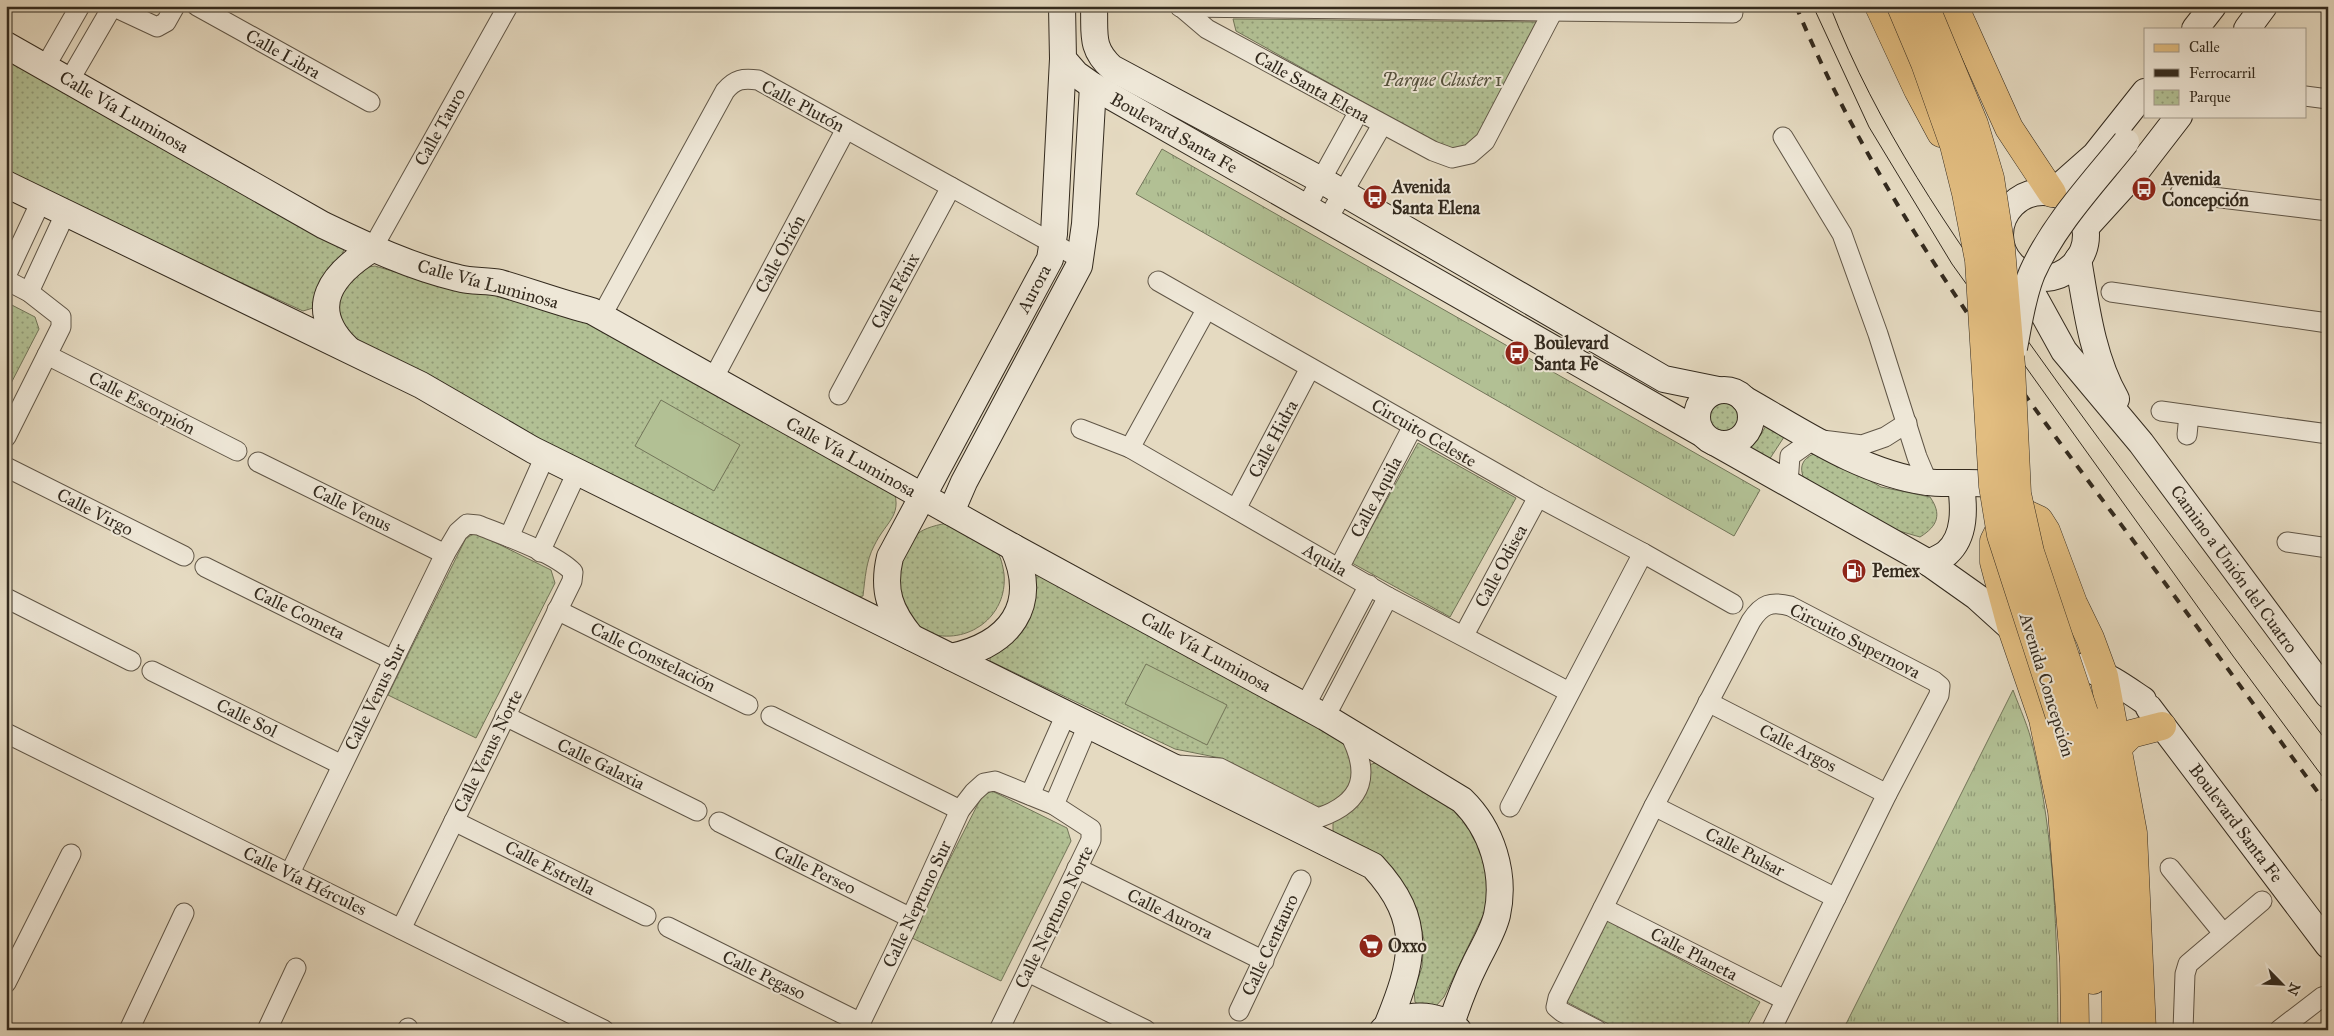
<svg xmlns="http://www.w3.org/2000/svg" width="2334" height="1036" font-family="'IM FELL Great Primer',serif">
  <defs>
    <pattern id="grass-tufts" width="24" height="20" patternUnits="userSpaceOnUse" patternTransform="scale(1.25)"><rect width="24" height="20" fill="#b2c094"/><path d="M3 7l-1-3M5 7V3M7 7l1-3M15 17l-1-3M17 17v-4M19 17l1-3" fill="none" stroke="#919c78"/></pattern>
    <pattern id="park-dots" width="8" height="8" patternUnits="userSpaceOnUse" patternTransform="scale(1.25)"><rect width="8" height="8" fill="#b2c094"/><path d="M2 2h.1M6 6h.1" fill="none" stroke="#919c78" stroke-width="1.8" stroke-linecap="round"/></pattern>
  </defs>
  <rect width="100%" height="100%" fill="#e5dac1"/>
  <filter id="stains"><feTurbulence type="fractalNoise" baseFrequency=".004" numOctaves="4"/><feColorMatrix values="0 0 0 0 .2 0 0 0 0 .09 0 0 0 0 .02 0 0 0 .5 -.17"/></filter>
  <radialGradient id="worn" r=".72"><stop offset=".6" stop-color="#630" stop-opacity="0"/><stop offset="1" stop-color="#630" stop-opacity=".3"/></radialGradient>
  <g fill="url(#grass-tufts)" stroke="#727559">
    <polygon points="1162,149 1760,490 1734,536 1136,194"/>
    <path d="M2013,690C2020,709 2029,728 2033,747C2055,839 2057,936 2058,1030H1843Z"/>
  </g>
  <g fill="url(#park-dots)" stroke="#727559">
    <polygon points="1233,19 1538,22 1480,132 1466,147 1447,149 1236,31"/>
    <polygon points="6,54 344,248 342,257 313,308 303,311 6,175"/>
    <path d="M375,266L456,290H505L588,319L891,483C905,516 887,519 874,546C866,561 865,579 863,596L851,598L579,464L346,335L332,298L362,268Z"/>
    <polygon points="6,302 35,317 39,329 6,393"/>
    <circle cx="1724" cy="417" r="19"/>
    <polygon points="1767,424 1786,434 1769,460 1748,447 1760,436"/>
    <polygon points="1418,443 1516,498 1450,617 1352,563"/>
    <path d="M1820,452L1881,487L1930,497C1942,514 1938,526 1920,537L1882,526L1805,481C1797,465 1804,456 1820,452Z"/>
    <path d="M948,523C958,529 990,542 995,549C1001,555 1003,567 1004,574C1008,617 967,646 928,633C921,631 910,625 906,618C900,609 896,578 893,566C912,538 913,529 948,523Z"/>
    <polygon points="476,533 551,570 555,583 476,738 388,695 466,538"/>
    <polygon points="1045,571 1347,744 1355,778 1346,796 1332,805 1310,807 1220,758 1175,749 990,661 990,652 1032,577"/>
    <path d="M1378,762L1447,797L1479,842L1489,877L1487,907L1444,997L1435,1007L1424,1008L1415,1002L1414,991L1422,967L1424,940L1417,909L1403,884L1333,832V822C1357,802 1370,801 1369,765Z"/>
    <polygon points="992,791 1067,828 1071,841 1001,981 910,937 982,796"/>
    <polygon points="1606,920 1760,1002 1745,1030 1620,1030 1563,1000"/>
  </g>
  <g fill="#b2c094" stroke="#727559">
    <polygon points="661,400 740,445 714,491 635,446"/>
    <polygon points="1146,664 1227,705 1207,745 1125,704"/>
  </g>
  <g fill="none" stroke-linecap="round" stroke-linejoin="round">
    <defs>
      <g id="street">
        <polyline points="112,6 157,27 166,22 175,6"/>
        <polyline points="197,6 370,102"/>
        <polyline points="1180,6 1207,29 1433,151 1452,158 1470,154 1485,141 1553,11"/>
        <polyline points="1180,7 1733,13"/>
        <polyline points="45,67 80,6"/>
        <polyline points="69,81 112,7"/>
        <polyline points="2305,96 2328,99"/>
        <polyline points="1783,137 1842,234 1878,334 1917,457 1928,483"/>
        <polyline points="2180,193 2328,211"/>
        <polyline points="1306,207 1358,113"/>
        <polyline points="1327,220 1382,125"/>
        <polyline points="372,249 508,6"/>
        <polyline points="6,276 42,199"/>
        <polyline points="6,280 29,292 61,317 61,327 6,437"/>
        <polyline points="1158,281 1538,497 1643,553 1733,604"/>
        <polyline points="29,292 66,212"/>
        <polyline points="2111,292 2328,323"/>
        <path d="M601,317L725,91C735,79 743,78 758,80L1081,259"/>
        <polyline points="47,355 237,451"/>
        <polyline points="713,379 846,129"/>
        <polyline points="839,395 951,187"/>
        <polyline points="2161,411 2328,434"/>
        <polyline points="1081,429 1130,448 1388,597 1569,692"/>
        <polyline points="2187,435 2189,415"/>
        <polyline points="1130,448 1206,310"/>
        <polyline points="258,462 445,554"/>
        <polyline points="6,467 184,556"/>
        <polyline points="1788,483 1790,456 1814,439 1862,445 1885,437 1907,423"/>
        <polyline points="1236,509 1310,368"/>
        <polyline points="509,537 545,456"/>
        <polyline points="2287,542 2328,548"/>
        <polyline points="540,552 577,472"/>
        <polyline points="205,567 393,660"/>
        <polyline points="1339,568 1413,426"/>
        <polyline points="6,598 131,661"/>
        <polyline points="557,610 748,705"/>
        <polyline points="1464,635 1538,497"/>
        <polyline points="152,671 342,765"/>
        <polyline points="1708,702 1887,794"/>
        <polyline points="1305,706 1369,585"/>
        <polyline points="505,716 697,811"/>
        <polyline points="771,716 960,810"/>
        <polyline points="1325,717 1388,597"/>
        <polyline points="6,733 604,1030"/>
        <path d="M1178,765L1220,768L1318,818C1365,802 1371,773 1348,731"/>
        <polyline points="1030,795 1066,714"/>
        <polyline points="1054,805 1088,725"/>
        <polyline points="1654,806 1836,898"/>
        <polyline points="1510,807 1643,553"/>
        <polyline points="454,821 646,916"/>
        <polyline points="719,822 911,918"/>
        <polyline points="1077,868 1264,961"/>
        <polyline points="2170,868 2223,933"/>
        <path d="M290,873L445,554L458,532L467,524L478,525C503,535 555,553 573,572L572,581L401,929"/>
        <polyline points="1603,908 1785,1000"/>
        <polyline points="668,927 861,1023"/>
        <polyline points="1028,972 1146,1030"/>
        <polyline points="6,983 71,854"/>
        <polyline points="1239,1011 1301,880"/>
        <polyline points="129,1030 184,913"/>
        <polyline points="267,1030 296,968"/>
        <polyline points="407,1030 408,1028"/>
        <polyline points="857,1030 905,931 960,810 974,792 984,783 995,781 1054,805 1091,829 1091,840 999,1030"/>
        <path d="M1597,1030L1562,1012L1556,1007L1558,998L1654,806L1751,621C1762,604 1771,601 1790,606L1934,681L1940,686L1939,695L1887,794L1771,1030"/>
        <polyline points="2183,1030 2185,974 2188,964 2262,901"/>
        <polyline points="2279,1030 2322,997 2328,995"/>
      </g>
      <g id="secondary">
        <polyline points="1062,6 1063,59 1076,74 1093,86 1701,433"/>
        <path d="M1094,6C1095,34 1090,48 1112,68L1321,180L1664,379L1718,390"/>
        <polyline points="2195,29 2213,6"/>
        <polyline points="2247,29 2264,6"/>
        <path d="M6,45L323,225C367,246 411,267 458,278C472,282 487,280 500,283C531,292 560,303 592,311L1013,547L1325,717L1462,800C1492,829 1506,874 1497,915C1493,932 1482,949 1475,964C1465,984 1458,1003 1451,1024"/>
        <path d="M6,184L421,385L533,450L1373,866C1425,922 1413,962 1387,1026"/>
        <circle cx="2043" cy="235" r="43"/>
        <polyline points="2052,193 2095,155 2145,92"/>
        <polyline points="2085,228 2135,173 2179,116"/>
        <path d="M2078,259C2086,306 2092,357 2116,399"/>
        <polyline points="2021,273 2064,351 2141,443 2328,695"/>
        <path d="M346,347C306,307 332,274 372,249"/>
        <circle cx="1724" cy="417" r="27"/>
        <path d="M1744,399C1801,431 1861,473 1927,482C1952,486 1994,477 2014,492"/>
        <polyline points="1716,443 1929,563 1977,597 2019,635"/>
        <polyline points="951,512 964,482 1079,266 1085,224 1093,86"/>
        <path d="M1929,563C1935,560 1942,557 1947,553C1966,536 1964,507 1961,485"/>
        <path d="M911,637C890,611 882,591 890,557L1050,259L1054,234L1063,59"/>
        <path d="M951,657C1010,644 1040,606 1013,547"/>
        <path d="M2050,658C2062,666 2074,665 2088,669C2109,676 2125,688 2143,700"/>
        <polyline points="2149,708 2328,945"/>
        <path d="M1383,1030C1404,1011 1437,1013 1458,1030"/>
      </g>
      <g id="primary">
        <polyline points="1879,6 1918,90 1941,133"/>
        <polyline points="1954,6 2009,128 2052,193"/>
        <path d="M2084,713C2110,817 2117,923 2116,1030"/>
        <polyline points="2061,720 2077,786 2090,892 2093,980"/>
        <polyline points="2118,747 2131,734 2162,726"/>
        <polyline points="2075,1030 2074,962 2062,811 2043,719 2011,626 1994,562 1994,541 2002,525 2011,517 2026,514 2039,520 2046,531 2073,603 2090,638 2104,676 2133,833 2142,1030"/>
      </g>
    </defs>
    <use href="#street" stroke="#605647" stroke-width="21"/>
    <use href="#secondary" stroke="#332a1e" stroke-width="28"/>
    <use href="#primary" stroke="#332a1e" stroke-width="29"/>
    <use href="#street" stroke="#eee7d7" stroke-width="19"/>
    <use href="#secondary" stroke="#eee7d7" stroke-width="26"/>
    <use href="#primary" stroke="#e2bd80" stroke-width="28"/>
    <g stroke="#332a1e" stroke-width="1">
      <polyline points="1813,6 1869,127 1952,264 2233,656 2328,784"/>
      <path d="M1830,6C1877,127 1950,232 2025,337C2123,475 2227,608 2328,743"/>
    </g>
    <path stroke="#332a1e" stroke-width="4" stroke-dasharray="9 9" stroke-linecap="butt" d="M1796,6C1872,190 1991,351 2110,510C2184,607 2255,707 2328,806"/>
    <defs>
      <path id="secondary-bridge" d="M2014,348C2019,323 2022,297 2032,273C2054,224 2093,183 2126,142"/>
      <g id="primary-bridge">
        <polyline points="1901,6 1925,63 1954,145 1966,193 1979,260 1993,486 2001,535 2060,717"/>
        <polyline points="1925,6 1974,124 1990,178 2001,249 2011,366 2017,494 2030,552 2084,713"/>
      </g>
    </defs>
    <use href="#secondary-bridge" stroke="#332a1e" stroke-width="28" stroke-linecap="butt"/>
    <use href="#primary-bridge" stroke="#332a1e" stroke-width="29" stroke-linecap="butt"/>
    <use href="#secondary-bridge" stroke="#eee7d7" stroke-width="26"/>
    <use href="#primary-bridge" stroke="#e2bd80" stroke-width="28"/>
  </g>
  <defs>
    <symbol id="bus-disc" viewBox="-11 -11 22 22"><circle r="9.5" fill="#8f2418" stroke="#eee7d7"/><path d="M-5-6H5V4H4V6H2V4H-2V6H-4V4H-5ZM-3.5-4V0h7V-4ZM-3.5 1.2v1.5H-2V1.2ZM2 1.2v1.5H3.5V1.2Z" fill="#fff"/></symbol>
    <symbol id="fuel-disc" viewBox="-11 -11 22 22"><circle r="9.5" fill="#8f2418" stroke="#eee7d7"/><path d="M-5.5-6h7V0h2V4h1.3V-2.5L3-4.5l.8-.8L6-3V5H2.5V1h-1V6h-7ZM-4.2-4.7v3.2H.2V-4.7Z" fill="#fff"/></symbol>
    <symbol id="supermarket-disc" viewBox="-11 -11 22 22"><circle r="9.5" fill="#8f2418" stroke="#eee7d7"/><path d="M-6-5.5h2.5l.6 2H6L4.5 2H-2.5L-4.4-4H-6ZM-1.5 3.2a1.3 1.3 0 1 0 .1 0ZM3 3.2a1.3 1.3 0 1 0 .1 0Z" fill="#fff"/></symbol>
  </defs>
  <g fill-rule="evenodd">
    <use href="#bus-disc" x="2130" y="175" width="28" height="28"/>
    <use href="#bus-disc" x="1361" y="183" width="28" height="28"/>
    <use href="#bus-disc" x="1503" y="339" width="28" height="28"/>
    <use href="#fuel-disc" x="1840" y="557" width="28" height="28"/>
    <use href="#supermarket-disc" x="1357" y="932" width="28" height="28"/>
  </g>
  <g text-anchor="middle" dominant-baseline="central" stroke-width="4" stroke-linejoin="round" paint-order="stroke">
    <g font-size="18" fill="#332a1e" stroke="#eee7d7">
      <text transform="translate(283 54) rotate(29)">Calle Libra</text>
      <text transform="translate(1312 87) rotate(29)">Calle Santa Elena</text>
      <text transform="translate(803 106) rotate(28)">Calle Plutón</text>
      <text transform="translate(124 112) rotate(30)">Calle Vía Luminosa</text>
      <text transform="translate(440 127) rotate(-61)">Calle Tauro</text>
      <text transform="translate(1174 133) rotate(30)">Boulevard Santa Fe</text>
      <text transform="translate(780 254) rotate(-62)">Calle Orión</text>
      <text transform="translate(488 284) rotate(15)">Calle Vía Luminosa</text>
      <text transform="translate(1034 289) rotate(-62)">Aurora</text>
      <text transform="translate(895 291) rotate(-62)">Calle Fénix</text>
      <text transform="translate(142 403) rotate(27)">Calle Escorpión</text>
      <text transform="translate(1424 433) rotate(30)">Circuito Celeste</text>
      <text transform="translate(1273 439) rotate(-62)">Calle Hidra</text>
      <text transform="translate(851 457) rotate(29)">Calle Vía Luminosa</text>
      <text transform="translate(1376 497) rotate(-62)">Calle Aquila</text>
      <text transform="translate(352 508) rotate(26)">Calle Venus</text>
      <text transform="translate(95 512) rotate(27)">Calle Virgo</text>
      <text transform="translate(1325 560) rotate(30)">Aquila</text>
      <text transform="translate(1501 566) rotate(-62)">Calle Odisea</text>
      <text transform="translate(2234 569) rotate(54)">Camino a Unión del Cuatro</text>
      <text transform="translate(299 613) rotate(26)">Calle Cometa</text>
      <text transform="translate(1855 641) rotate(27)">Circuito Supernova</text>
      <text transform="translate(1206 652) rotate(29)">Calle Vía Luminosa</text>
      <text transform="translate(653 657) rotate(26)">Calle Constelación</text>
      <text transform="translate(2047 685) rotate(73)">Avenida Concepción</text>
      <text transform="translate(375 697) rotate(-64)">Calle Venus Sur</text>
      <text transform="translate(247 718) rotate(26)">Calle Sol</text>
      <text transform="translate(1798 748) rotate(27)">Calle Argos</text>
      <text transform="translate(488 751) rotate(-64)">Calle Venus Norte</text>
      <text transform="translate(601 764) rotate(26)">Calle Galaxia</text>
      <text transform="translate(2236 823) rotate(53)">Boulevard Santa Fe</text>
      <text transform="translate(1745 852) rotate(27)">Calle Pulsar</text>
      <text transform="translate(550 868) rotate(27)">Calle Estrella</text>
      <text transform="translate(815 870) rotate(26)">Calle Perseo</text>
      <text transform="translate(305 881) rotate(26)">Calle Vía Hércules</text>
      <text transform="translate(917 904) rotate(-65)">Calle Neptuno Sur</text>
      <text transform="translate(1170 914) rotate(26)">Calle Aurora</text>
      <text transform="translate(1054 917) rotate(-64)">Calle Neptuno Norte</text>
      <text transform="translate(1270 945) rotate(-65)">Calle Centauro</text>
      <text transform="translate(1694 954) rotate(27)">Calle Planeta</text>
      <text transform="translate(764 975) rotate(26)">Calle Pegaso</text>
    </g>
    <g font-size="18" font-style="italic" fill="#53503c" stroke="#eee7d7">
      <text x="1442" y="80">Parque Cluster 1</text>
    </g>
    <g font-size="18" font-weight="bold" fill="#332a1e" stroke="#eee7d7" text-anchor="start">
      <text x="2162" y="179">Avenida<tspan x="2162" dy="21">Concepción</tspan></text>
      <text x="1392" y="187">Avenida<tspan x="1392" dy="21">Santa Elena</tspan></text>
      <text x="1534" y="343">Boulevard<tspan x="1534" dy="21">Santa Fe</tspan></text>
      <text x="1872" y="571">Pemex</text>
      <text x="1388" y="946">Oxxo</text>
    </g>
  </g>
  <rect width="2334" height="1036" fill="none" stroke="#e5dac1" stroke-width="25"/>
  <rect x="8" y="8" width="2319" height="1021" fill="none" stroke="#332a1e" stroke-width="2.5"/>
  <rect x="12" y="12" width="2309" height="1011" fill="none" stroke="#332a1e"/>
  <rect x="2144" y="28" width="162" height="90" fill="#eee7d7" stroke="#a39b8d"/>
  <rect x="2154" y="44" width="25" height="8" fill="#e2bd80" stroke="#a39b8d"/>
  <text x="2189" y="52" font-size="15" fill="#332a1e">Calle</text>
  <rect x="2154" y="69" width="25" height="8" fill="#332a1e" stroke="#a39b8d"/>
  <text x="2189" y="78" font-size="15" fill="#332a1e">Ferrocarril</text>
  <rect x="2154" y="90" width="25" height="15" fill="url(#park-dots)" stroke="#a39b8d"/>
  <text x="2189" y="102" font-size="15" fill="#332a1e">Parque</text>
  <g transform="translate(2282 984) rotate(114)" stroke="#eee7d7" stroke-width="4" paint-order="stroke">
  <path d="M0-4L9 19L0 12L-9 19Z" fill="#332a1e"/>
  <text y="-8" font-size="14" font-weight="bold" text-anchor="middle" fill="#332a1e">N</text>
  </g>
  <rect width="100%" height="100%" filter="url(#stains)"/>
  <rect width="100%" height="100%" fill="url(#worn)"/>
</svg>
